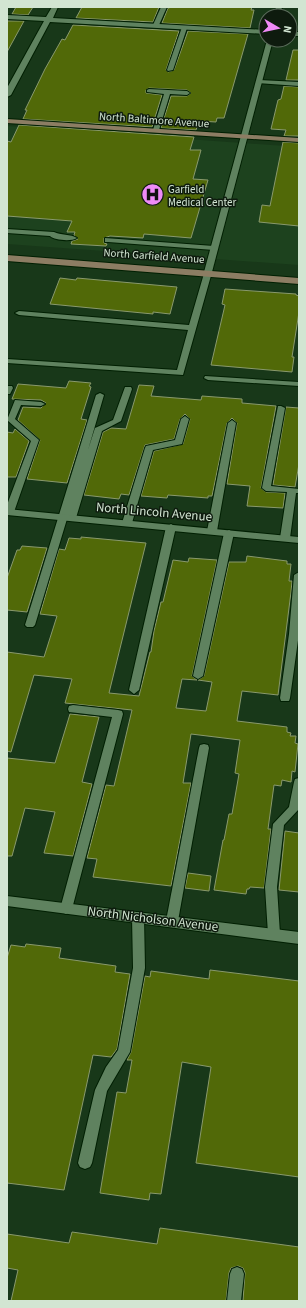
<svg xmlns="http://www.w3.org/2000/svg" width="306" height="1308" font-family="'Source Sans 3',sans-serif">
  <rect width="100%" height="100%" fill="#183819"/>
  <polygon fill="#1d421e" points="7,126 299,147 299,265 7,244"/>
  <g fill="#516908" stroke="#89996d">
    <polygon points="16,7 33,7 28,15 12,14"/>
    <polygon points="82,7 159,7 153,22 76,18"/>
    <polygon points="172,7 252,7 251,10 254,10 250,28 162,23 168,8"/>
    <polygon points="8,21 24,21 7,52 7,22"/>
    <polygon points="73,25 179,31 166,70 168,72 174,70 188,31 248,34 224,118 217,118 216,122 199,121 196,130 161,128 171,96 187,96 191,93 187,90 149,88 146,90 146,93 162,95 152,127 23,119 27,110 25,110 45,69 62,39 65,40"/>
    <polygon points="293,50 299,50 299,80 286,80"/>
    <polygon points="284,86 299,87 299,136 284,136 286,130 271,129 278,100 281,99"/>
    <polygon points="19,125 194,137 190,150 201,150 193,179 208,180 191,238 144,234 143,238 110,236 104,238 104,243 107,244 106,246 71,244 72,241 78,239 74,235 75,232 67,232 72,221 7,216 7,141 11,142"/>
    <polygon points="283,142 299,143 299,226 259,222 262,205 270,206"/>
    <polygon points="60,278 76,280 77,278 177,287 170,314 153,312 153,314 50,304"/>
    <polygon points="225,289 296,294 296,295 299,296 299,312 292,357 294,357 292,372 211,365 225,305 222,304"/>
    <polygon points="69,381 91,383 89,386 91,387 81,419 87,420 67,483 27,479 40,440 18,420 23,407 41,408 46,403 41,400 12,399 18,384 66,388"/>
    <polygon points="139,385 154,386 151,396 201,400 202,396 242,399 242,403 276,406 261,488 266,492 285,493 283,508 247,506 250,486 227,484 237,423 232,418 227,423 212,496 208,496 208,498 168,495 167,498 141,496 154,451 183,444 190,419 185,414 180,419 174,439 145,445 129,495 121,494 119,499 84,495 103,432 111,428 126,429"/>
    <polygon points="286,407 299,408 299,464 295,487 273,485"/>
    <polygon points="15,429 29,441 16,477 7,477 7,432 13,433"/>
    <polygon points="81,537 146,543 109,693 139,696 150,652 151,652 154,631 161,602 163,602 173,560 188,562 189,558 217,560 192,676 197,680 182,679 176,708 206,711 212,682 198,680 204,676 229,562 246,562 247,556 287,561 287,564 291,564 289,581 292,581 291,592 278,695 242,691 237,721 287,727 287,732 291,733 290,736 296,736 295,743 298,744 295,772 292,771 291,782 282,780 281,786 274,785 268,829 271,829 264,888 250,887 249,889 247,889 246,894 214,890 223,840 224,840 229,814 232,814 239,774 235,773 240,740 191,734 183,783 191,783 171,886 93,877 97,859 87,858 106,785 114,786 132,710 65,703 72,679 34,675 11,752 7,751 7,652 44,657 57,616 40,614 59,549 65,550 69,538 81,539"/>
    <polygon points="22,546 47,548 27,612 7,610 7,578 17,550 20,550"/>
    <polygon points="70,714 99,717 82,782 92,784 73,856 44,853 55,812 25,808 12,856 7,856 7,758 55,763"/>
    <polygon points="285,831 299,833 299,892 279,890"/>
    <polygon points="188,873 211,876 209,891 185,888"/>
    <polygon points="26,944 61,948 59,958 116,966 115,972 130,974 117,1049 111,1057 93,1055 64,1190 7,1183 7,958 11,945 25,947"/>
    <polygon points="210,970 299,981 299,1177 196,1163 211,1067 182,1062 161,1194 150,1193 149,1200 100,1193 117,1092 126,1093 132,1060 127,1060 131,1052 145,976 150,977 151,971 209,979"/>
    <polygon points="160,1228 299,1247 299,1301 243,1301 245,1273 243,1268 238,1266 231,1268 229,1273 226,1301 11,1301 18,1270 7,1268 7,1234 69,1243 72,1232 157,1244"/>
  </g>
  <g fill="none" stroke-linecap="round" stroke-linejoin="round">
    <defs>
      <g id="lane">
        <polygon points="161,7 167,7 159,25 154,26 153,25"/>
        <polygon points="182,27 187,28 173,70 168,71 167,70"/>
        <polygon points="259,80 299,82 299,86 257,83 256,82"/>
        <polygon points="149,89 187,91 190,93 187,95 170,94 159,130 156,132 153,130 164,94 147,92 147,90"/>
        <path d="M7,229L54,232C60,235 71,234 77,238C71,242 54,240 50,236L7,233Z"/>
        <polygon points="105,238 214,246 218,248 214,250 108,242 105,242"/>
        <polygon points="205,270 208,270 212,272 183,375 7,363 7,359 177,370 188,330 19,315 15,313 19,311 189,325"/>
        <polygon points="205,376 299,382 299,386 208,380 204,378"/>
        <polygon points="7,386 12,386 13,388 10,394 7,394"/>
        <polygon points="125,387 131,387 132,389 121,421 102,431 76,518 71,521 67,519 35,625 33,627 27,627 25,625 96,395 100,393 104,395 88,450 95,428 113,420"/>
        <polygon points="15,400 41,402 45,404 41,406 21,405 15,419 39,440 14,512 9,515 7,514 7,505 31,441 7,420"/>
        <polygon points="278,406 281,406 285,408 271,486 299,489 299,493 296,493 290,538 285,541 280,538 287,492 266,491 262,488"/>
        <polygon points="185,416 189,419 182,444 153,450 132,523 130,525 124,525 122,523 145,448 146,446 175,440 181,419"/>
        <polygon points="232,420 236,423 217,531 212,534 207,531 228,423"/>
        <polygon points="171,524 176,527 139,690 134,694 129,690 166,527"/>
        <polygon points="229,530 234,533 203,676 198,679 193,676 224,533"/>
        <polygon points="299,572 299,633 290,698 289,701 281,701 280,698 289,634 294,575"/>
        <polygon points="73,705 118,710 122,711 123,714 72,909 70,912 66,914 62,912 60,909 112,717 69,712 68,709 69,706"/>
        <polygon points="204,744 208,745 209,748 178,921 176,924 172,926 168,924 166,921 199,748 200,745"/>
        <polygon points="299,778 299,809 284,825 277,887 280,934 278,937 274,939 270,937 268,934 265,887 273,824 289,807 294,782 295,779"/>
        <polygon points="138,912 142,914 144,917 145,968 130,1052 107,1091 92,1163 90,1167 85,1169 80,1167 78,1163 95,1090 106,1067 118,1050 133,968 132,917 134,914"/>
        <polygon points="237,1267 242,1269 244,1274 241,1301 227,1301 230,1274 232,1269"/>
      </g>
      <g id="street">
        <polygon points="52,7 58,7 53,18 266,30 266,34 50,22 11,95 7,97 7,88 44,21 7,19 7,15 46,17"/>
        <polygon points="276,7 282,7 280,16 274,16"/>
        <rect x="290" y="32" width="9" height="4"/>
        <polygon points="267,40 273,40 212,272 208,275 205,274 204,272"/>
        <polygon points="7,509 299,537 299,543 7,515"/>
        <polygon points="7,896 299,932 299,944 7,906"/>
      </g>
      <g id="secondary">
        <polygon points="7,119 299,138 299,142 7,123"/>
        <polygon points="7,255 299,278 299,284 7,261"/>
      </g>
    </defs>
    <use href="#lane" stroke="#001f02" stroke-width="2"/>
    <use href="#street" stroke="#001f02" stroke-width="2"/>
    <use href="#secondary" stroke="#001f02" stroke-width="2"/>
    <use href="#lane" fill="#5f825f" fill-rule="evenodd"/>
    <use href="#street" fill="#5f825f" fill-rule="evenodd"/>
    <use href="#secondary" fill="#8c7d63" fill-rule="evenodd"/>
  </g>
  <defs>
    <symbol id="hospital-disc" viewBox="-11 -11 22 22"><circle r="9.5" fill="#ef8bf7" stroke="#0e1b0e"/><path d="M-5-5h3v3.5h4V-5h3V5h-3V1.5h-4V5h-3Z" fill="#111"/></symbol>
  </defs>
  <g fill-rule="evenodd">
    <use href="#hospital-disc" x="140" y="182" width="25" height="25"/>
  </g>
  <g text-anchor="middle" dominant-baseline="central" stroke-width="3" stroke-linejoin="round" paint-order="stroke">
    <g font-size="11" fill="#d2e5d2" stroke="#0e1b0e">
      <text transform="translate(154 120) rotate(4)">North Baltimore Avenue</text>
      <text transform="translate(154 256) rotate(4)">North Garfield Avenue</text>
    </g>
    <g font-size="11" fill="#d2e5d2" stroke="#0e1b0e" text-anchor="start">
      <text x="168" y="189">Garfield<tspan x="168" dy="13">Medical Center</tspan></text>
    </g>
    <g font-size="13" fill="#d2e5d2" stroke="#0e1b0e">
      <text transform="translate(154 512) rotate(5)">North Lincoln Avenue</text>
      <text transform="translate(153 919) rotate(7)">North Nicholson Avenue</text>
    </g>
  </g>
  <rect width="306" height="1308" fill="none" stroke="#d2e5d2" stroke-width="16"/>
  <g transform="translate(278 28) rotate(99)"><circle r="19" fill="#0e1b0e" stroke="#5c6c5c"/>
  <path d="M0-3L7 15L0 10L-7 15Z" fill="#ef8bf7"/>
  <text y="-6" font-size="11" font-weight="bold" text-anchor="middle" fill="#d2e5d2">N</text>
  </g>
</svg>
